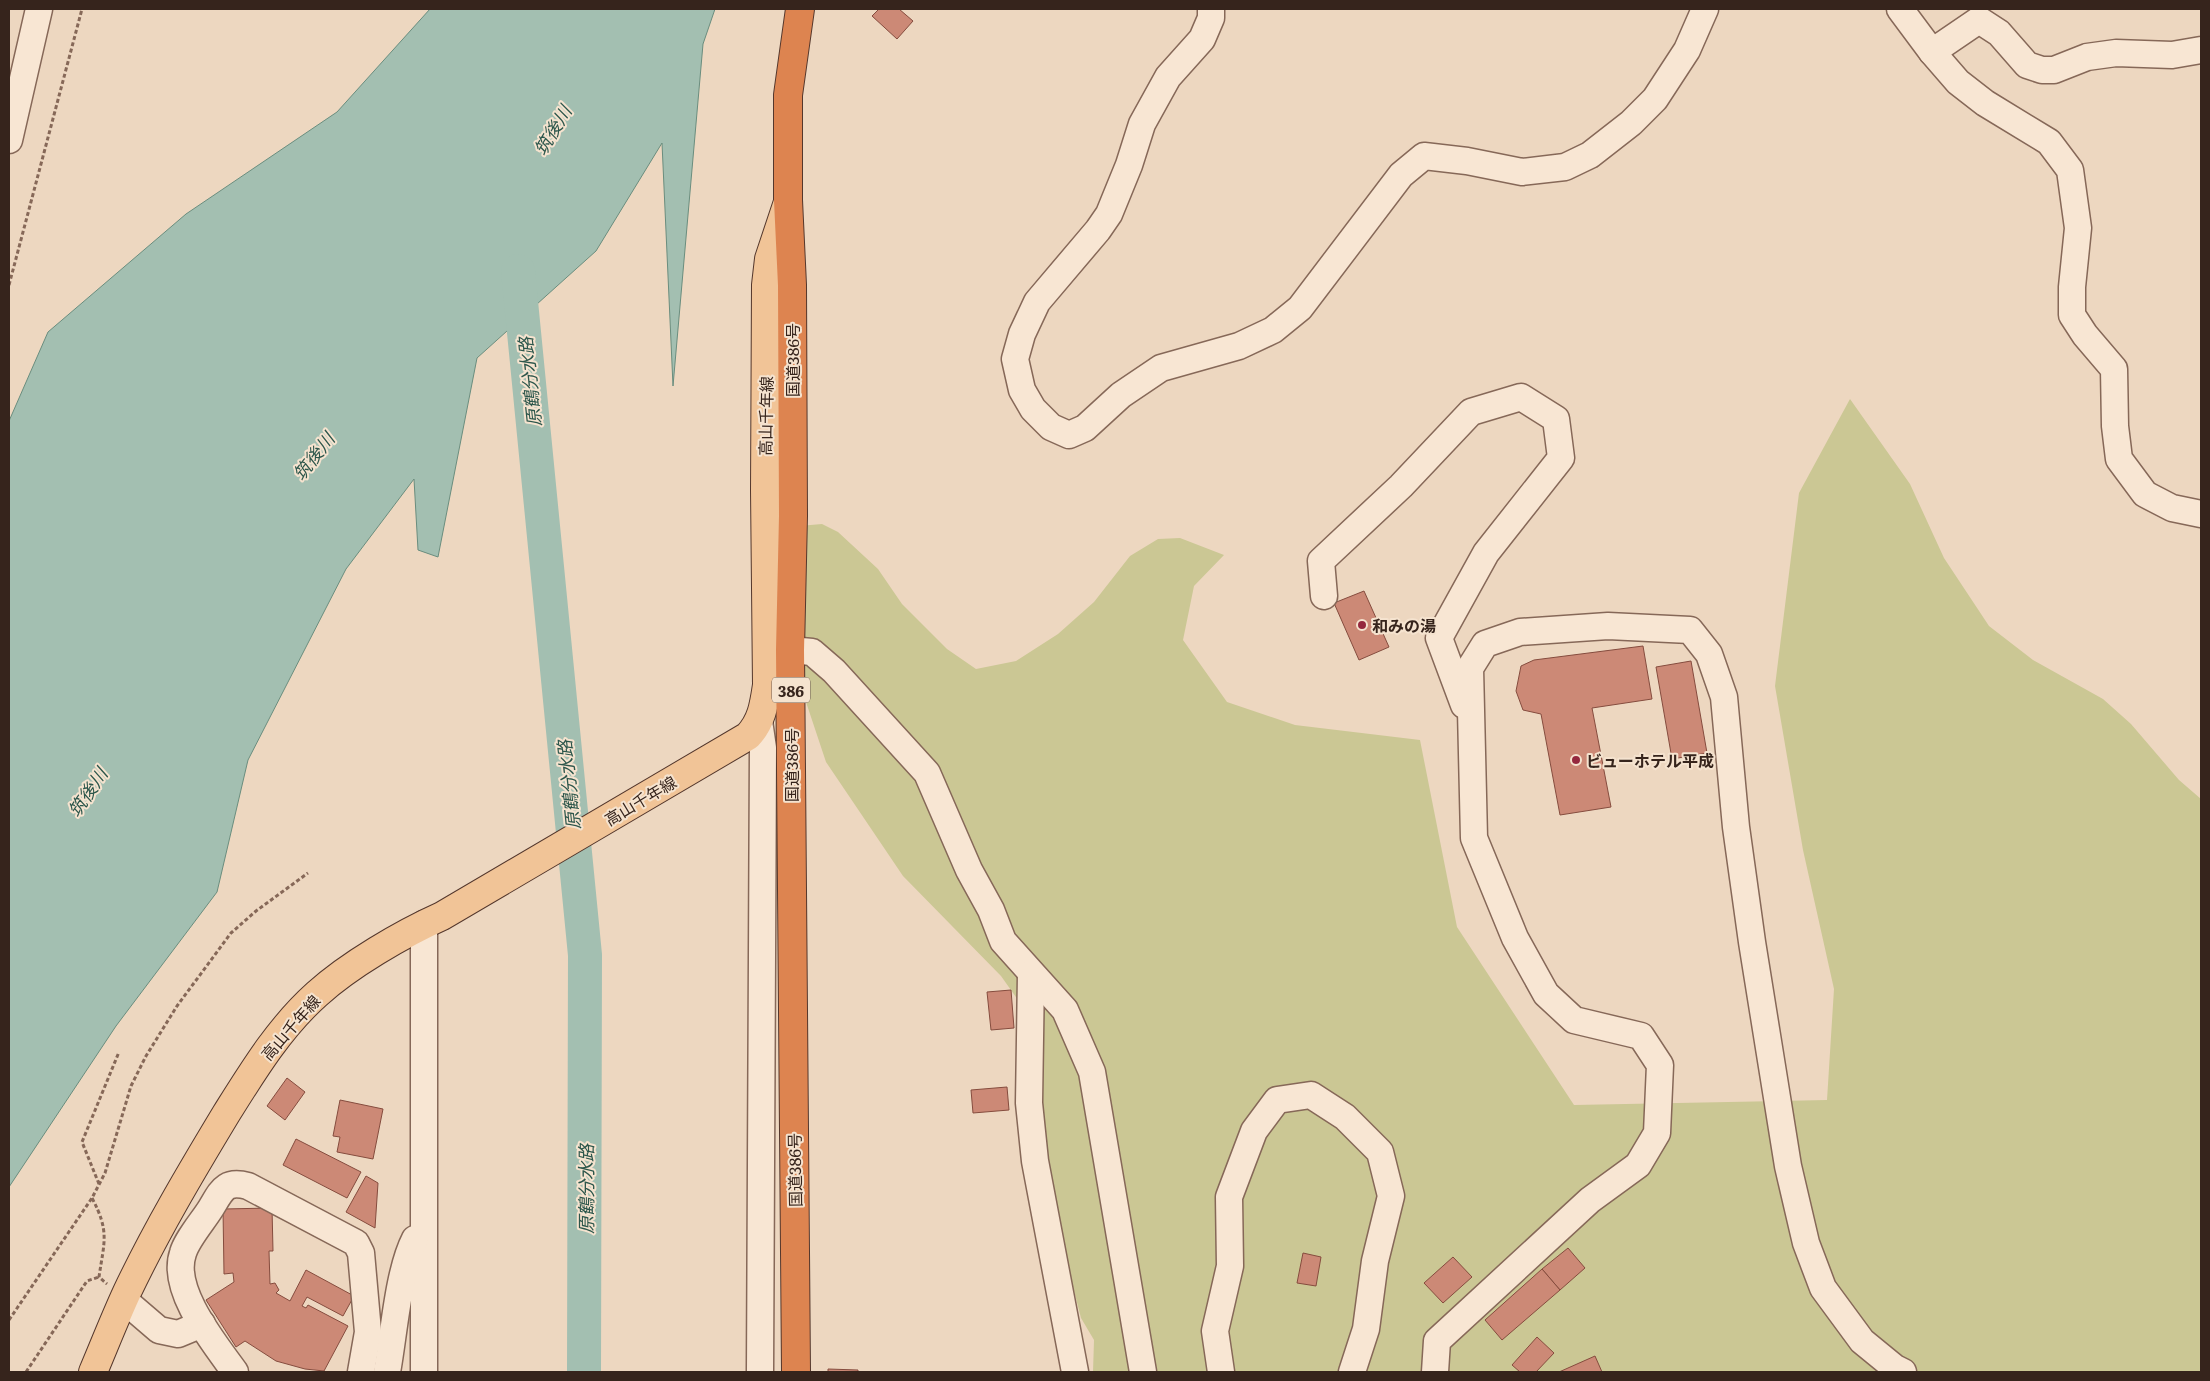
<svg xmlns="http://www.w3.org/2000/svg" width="2210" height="1381" font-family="Literata,'Noto Sans JP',serif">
  <rect width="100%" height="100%" fill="#edd7c0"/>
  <polygon fill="#cbc794" points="1850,399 1910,484 1944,558 1989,626 2033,660 2103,699 2131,724 2179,780 2201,799 2201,1372 1093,1372 1094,1340 1081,1318 1055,1217 1023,1007 1001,976 903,876 826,762 794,666 799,526 822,524 838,532 878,569 902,604 947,649 976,669 1016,661 1058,634 1094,602 1130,556 1158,539 1180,538 1224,555 1194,586 1183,640 1227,702 1295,725 1420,740 1457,927 1574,1105 1827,1100 1834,989 1803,850 1775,686 1799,493"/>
  <polygon fill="#a3bfb1" stroke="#6a8d7e" points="430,9 715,9 703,44 673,386 662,143 596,251 477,358 438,557 418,550 414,479 346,569 248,760 217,892 116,1026 9,1187 9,421 48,332 186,214 337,112"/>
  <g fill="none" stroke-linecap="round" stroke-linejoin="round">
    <polyline stroke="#a3bfb1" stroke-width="34" points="518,271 585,955 584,1372"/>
  </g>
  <g fill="#cc8976" stroke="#854c3e">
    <polygon points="879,9 899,9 913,21 897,39 872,16"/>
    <polygon points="1364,591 1389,647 1359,660 1334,603"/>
    <polygon points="1643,646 1652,699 1592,708 1611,807 1560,815 1541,714 1523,710 1516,691 1521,666 1534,660"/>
    <polygon points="1691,661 1707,753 1672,759 1656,667"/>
    <polygon points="1011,990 1014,1028 991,1030 987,992"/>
    <polygon points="287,1078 305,1092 285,1120 267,1106"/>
    <polygon points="1007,1087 1009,1110 973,1113 971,1090"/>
    <polygon points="340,1100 383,1109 373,1159 337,1152 340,1137 333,1136"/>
    <polygon points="296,1139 361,1172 347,1198 283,1165"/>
    <polygon points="366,1176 378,1183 375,1228 346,1212"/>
    <polygon points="272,1208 273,1251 269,1251 270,1284 275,1283 279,1290 276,1293 290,1301 306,1270 354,1296 343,1316 307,1297 302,1306 306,1308 308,1305 348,1326 324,1371 305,1369 276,1361 245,1341 236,1347 206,1300 234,1282 233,1273 224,1274 223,1209"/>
    <polygon points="1568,1248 1585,1268 1560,1290 1542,1269"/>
    <polygon points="1303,1253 1321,1257 1316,1286 1297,1283"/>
    <polygon points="1453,1257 1472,1277 1443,1303 1424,1283"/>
    <polygon points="1542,1269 1560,1290 1502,1340 1485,1320"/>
    <polygon points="1537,1337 1554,1353 1536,1372 1520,1372 1512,1365"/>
    <polygon points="1595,1356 1602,1372 1559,1372"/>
    <polygon points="828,1369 858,1370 858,1372 828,1372"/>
  </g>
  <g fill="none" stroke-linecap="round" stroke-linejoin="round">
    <defs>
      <g id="minor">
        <polyline points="1211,9 1211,18 1202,39 1168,77 1142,124 1129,165 1109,214 1098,230 1037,302 1022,334 1015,359 1022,390 1033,409 1051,427 1069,435 1085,428 1121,395 1161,368 1239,346 1273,330 1300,308 1401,175 1424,156 1467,161 1522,172 1565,167 1590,155 1631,123 1655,99 1687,50 1705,9"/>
        <polyline points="1900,9 1932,52 1958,82 1985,103 2049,142 2070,170 2078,228 2072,287 2072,315 2085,335 2114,369 2115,426 2119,459 2145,494 2172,508 2201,514"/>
        <polyline points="1932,52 1979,20 1999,33 2027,65 2042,70 2054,70 2087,57 2116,53 2172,55 2201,50"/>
        <polyline points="9,140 39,9"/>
        <polyline points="1324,596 1321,561 1401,486 1471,412 1521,397 1556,419 1561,458 1486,553 1439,638 1464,705"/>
        <polyline points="790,650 812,652 834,671 927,773 969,870 991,910 1003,941 1065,1010 1092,1072 1143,1372"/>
        <polyline points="759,721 763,748 760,1372"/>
        <polyline points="424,924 424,1372"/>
        <polyline points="1031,974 1029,1103 1035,1161 1075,1372"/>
        <polyline points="124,1300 159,1330 178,1334 202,1324"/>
        <path d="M235,1372C215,1344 170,1290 183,1253C187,1239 203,1221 211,1208C222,1190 225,1180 248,1186L356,1243L361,1253L368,1332L361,1372"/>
        <path d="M387,1372C394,1334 398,1272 415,1239"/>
        <polyline points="1221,1372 1215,1331 1230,1266 1229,1197 1254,1131 1277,1100 1311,1095 1345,1117 1380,1152 1391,1196 1375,1261 1366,1329 1352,1372"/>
        <polyline points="1435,1372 1437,1341 1590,1200 1638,1165 1657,1133 1660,1065 1641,1036 1574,1020 1546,994 1515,938 1474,838 1470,668 1485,644 1520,632 1608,626 1690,630 1709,654 1724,697 1736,827 1752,942 1788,1166 1806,1243 1823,1288 1862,1341 1895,1368 1903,1372"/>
      </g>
      <path id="major" d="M93,1372C104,1346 115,1318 127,1292C156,1231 191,1172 226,1114C253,1071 279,1028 317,994C349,965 402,934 442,916L748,736C762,721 764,705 767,685L765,490L766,285L769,259L788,202"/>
      <polyline id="highway" points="796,1372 790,650 793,516 792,285 788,200 788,95 800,9"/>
    </defs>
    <use href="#minor" stroke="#866858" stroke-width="29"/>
    <use href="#major" stroke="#54372c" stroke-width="30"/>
    <use href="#highway" stroke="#54372c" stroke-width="30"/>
    <g stroke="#866858" stroke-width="3" stroke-dasharray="4 2.5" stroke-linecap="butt">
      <polyline points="9,285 82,9"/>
      <polyline points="99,1184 82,1142 119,1052"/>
      <path d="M92,1198C110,1232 104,1242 99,1277L107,1284"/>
      <polyline points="9,1320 92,1198 105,1173 131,1086 146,1056 177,1006 231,933 256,911 308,873"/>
      <polyline points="26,1372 87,1281 99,1277"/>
    </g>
    <use href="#minor" stroke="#f8e6d3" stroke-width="26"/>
    <use href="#major" stroke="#f1c497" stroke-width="28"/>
    <use href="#highway" stroke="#dd8450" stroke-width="28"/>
  </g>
  <g fill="#95283e" stroke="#f5e3cf" stroke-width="2">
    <circle cx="1362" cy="625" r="5"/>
    <circle cx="1576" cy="760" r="5"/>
  </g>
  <g text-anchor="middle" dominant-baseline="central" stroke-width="4" stroke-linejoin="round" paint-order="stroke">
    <rect fill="#f5e3cf" stroke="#6f5d52" stroke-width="1" x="772" y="677.5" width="38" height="25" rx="4"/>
    <g font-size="15" font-weight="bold" fill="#36241c">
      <text x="791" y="690">386</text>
    </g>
    <g font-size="16" fill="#36241c" stroke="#f5e3cf">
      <text transform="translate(792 360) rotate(-90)">国道386号</text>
      <text transform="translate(765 416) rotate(-89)">高山千年線</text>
      <text transform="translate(791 765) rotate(-90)">国道386号</text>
      <text transform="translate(640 800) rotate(-31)">高山千年線</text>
      <text transform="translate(290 1027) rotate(-49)">高山千年線</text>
      <text transform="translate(794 1170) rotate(-91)">国道386号</text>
    </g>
    <g font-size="16" font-weight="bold" fill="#36241c" stroke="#f5e3cf" text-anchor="start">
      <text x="1372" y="625">和みの湯</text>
      <text x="1586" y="760">ビューホテル平成</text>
    </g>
    <g font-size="18" font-style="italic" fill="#2c564b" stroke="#f5e3cf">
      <text transform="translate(552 130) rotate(-59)">筑後川</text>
      <text transform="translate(529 382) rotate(-96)">原鶴分水路</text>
      <text transform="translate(313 456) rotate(-52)">筑後川</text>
      <text transform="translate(568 785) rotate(-96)">原鶴分水路</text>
      <text transform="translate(87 792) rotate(-56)">筑後川</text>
      <text transform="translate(585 1189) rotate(-90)">原鶴分水路</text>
    </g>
  </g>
  <rect width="2210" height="1381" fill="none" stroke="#36241c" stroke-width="20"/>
</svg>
